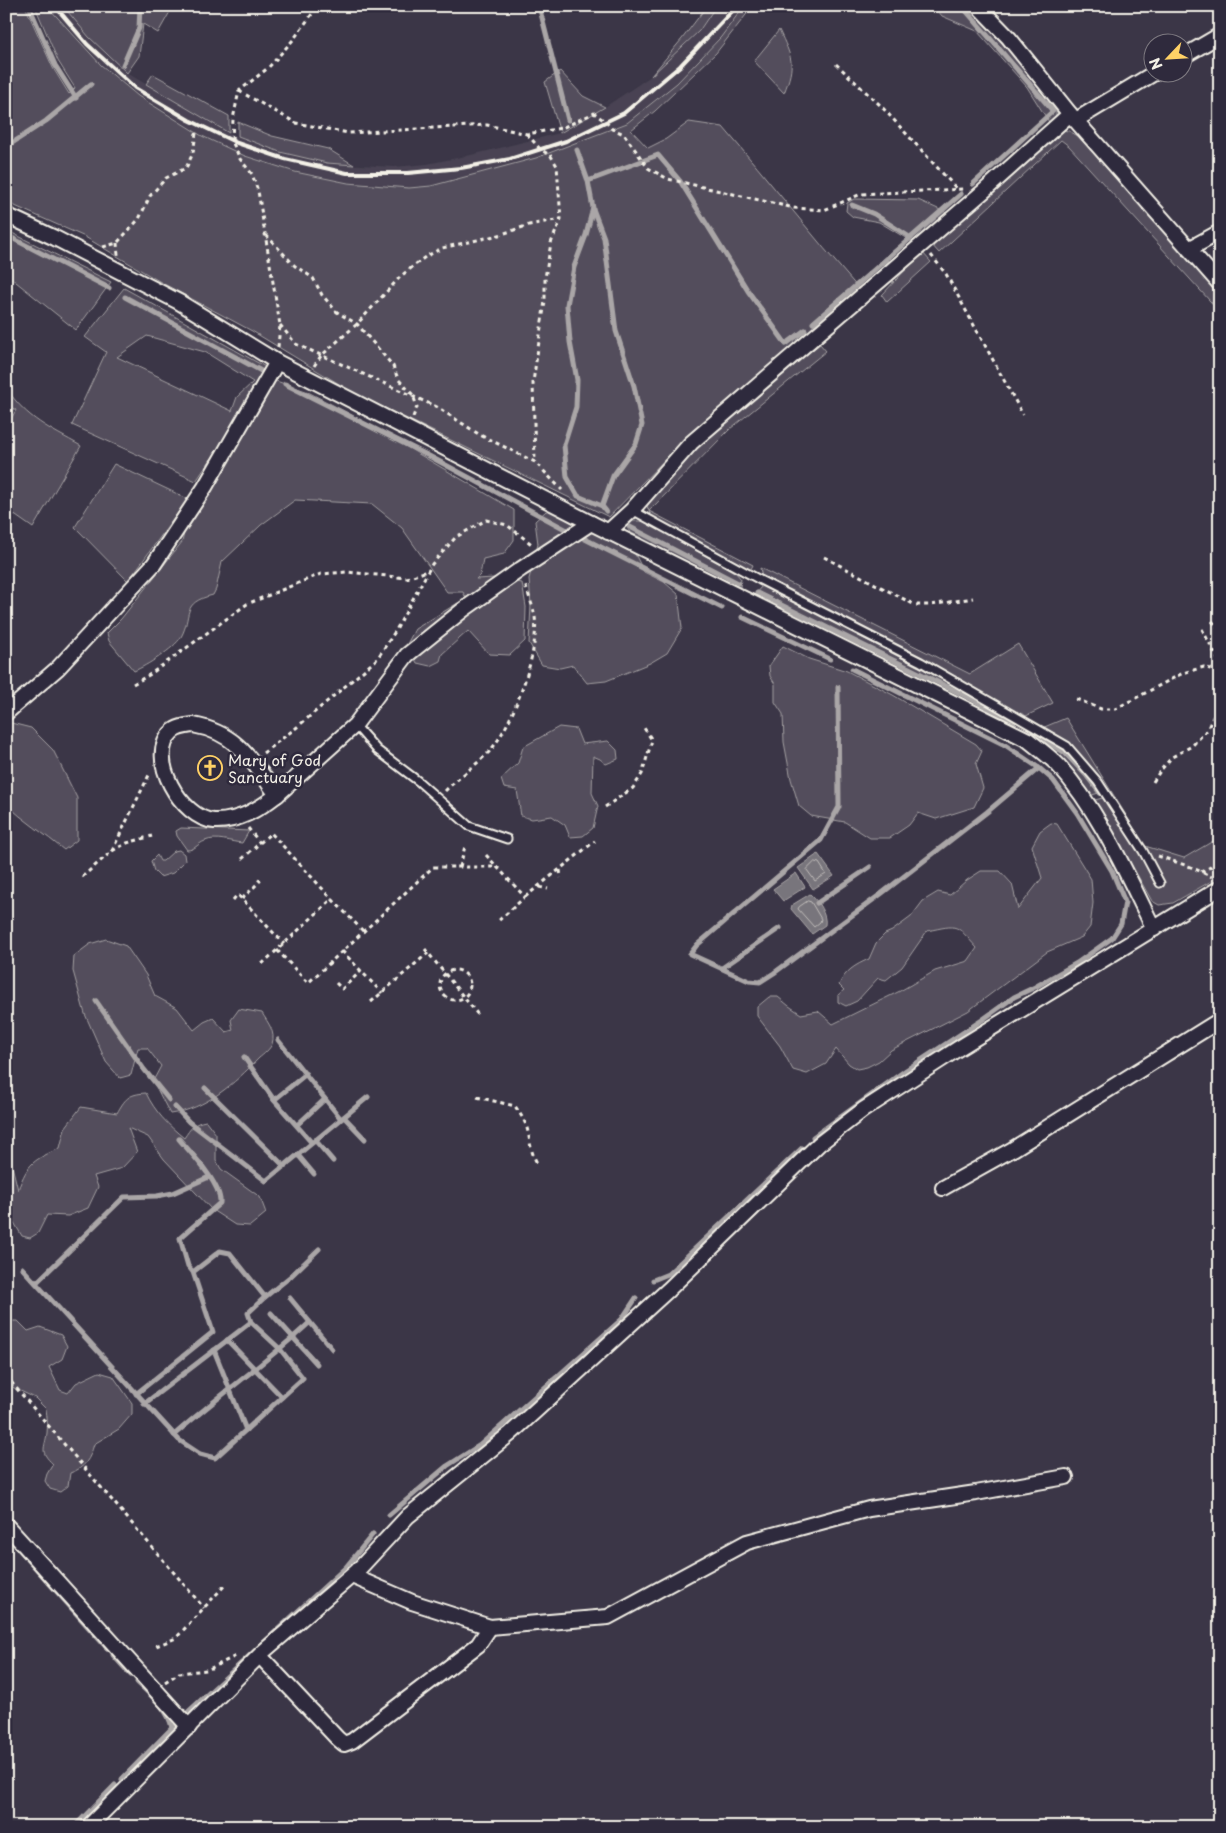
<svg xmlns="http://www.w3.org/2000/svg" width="1226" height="1833" font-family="'Playpen Sans',sans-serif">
  <rect width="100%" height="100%" fill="#3b3647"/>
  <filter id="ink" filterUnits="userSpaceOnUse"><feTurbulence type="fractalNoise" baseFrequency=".02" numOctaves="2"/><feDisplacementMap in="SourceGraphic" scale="10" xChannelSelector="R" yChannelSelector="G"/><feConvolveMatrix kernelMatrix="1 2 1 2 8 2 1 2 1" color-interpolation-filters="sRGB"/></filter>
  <g filter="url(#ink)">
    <polygon fill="#484352" points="47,6 63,6 89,37 127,73 229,133 280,152 327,163 394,167 427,164 471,155 560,133 605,107 651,76 699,31 716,6 744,6 721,37 677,83 627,123 536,158 431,186 409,188 348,183 295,172 245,156 202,136 138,96 101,65"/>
    <g fill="#534e5c" stroke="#a4a0a2" fill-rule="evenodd">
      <path d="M6,6H25L53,68L69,94L75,88L58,61L35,6H47L101,65L138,96L202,136L245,156L295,172L348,183L409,188L431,186L536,158L627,123L677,83L721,37L744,6H753L716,53L655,111L631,130L648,148L666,139L689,122L723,127C769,180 812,236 859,289L810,333L736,393L674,450L609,517L354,393L252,331L164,284L85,237L6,202Z"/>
      <polygon points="63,6 171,6 171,10 158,33 143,24 139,56 127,73 89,37"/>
      <polygon points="707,6 716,6 699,31 651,76 682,39"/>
      <polygon points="934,6 968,6 1056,102 1056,115 1049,122 1027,87 977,31 942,16"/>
      <path d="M779,30C792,58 796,63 784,93L754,61Z"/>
      <polygon points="560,71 583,96 605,107 560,133 545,82"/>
      <polygon points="153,74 229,116 229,133 146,84"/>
      <polygon points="238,122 272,136 328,149 354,165 327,163 280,152 238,136"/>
      <polygon points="1061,130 1069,131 1078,136 1220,296 1220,312 1069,146 1061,140 939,253 931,244"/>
      <polygon points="854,199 918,200 947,213 914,243 879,222 853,217 846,211 847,203"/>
      <polygon points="6,230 111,282 76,330 6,274"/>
      <polygon points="922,252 931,262 887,302 882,295"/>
      <path d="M124,288L269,369L261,381H276L306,391L352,415L514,510V540L504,554L483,559L480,575L476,579L494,578L522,583L526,607L525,641L510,655L489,654L468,631L442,654L440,661L430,666L417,663L407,644L415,629L466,598L463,592H447L402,528L372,504L295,500L261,525L222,562L216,589L213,595C180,603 193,615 181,637C174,649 146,666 134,671L109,641L107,633L121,619L182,542L185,529L204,493L217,481L211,459L196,481L72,425L106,352L85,337ZM147,336L205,352L253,382L237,397L232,411L117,357Z"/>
      <polygon points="820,344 826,351 730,429 649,511 753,565 750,571 651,516 645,501 704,439 756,393"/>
      <path d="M6,388C28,420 49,428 81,446L33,528L6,509V428L16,410L6,404Z"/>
      <polygon points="114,464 188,499 128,581 75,527"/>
      <polygon points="546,511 555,511 575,525 613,540 634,552 644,572 664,582 678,594 682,628 667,653 650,663 606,681 587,683 573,665 560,668 542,665 529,643 531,605 529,579 538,544 535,521"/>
      <polygon points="633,521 644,521 736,573 741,579 740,587 738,588 630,532 627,528"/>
      <polygon points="760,568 970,674 1018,644 1053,703 1026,716 1022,713 1013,725 753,596 762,586 973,695 1008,708 926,662 762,578"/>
      <polygon points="783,646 809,659 847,671 893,695 976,744 982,751 976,764 983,788 974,807 936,819 918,813 909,825 890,838 870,838 845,822 811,816 799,806 791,779 784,742 783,714 775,702 775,684 770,676 769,666"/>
      <polygon points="1066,718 1145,846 1184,858 1220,837 1220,876 1173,903 1159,905 1152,901 1095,800 1110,796 1100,780 1042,728"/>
      <path d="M11,723L31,728L53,750L77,798V840L64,850C45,834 24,821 6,804V728Z"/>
      <polygon points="559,727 576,729 582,744 608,741 617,750 618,759 606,764 600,759 593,756 592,793 598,806 593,828 583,836 570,837 565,825 552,816 532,819 521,816 517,790 504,788 501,779 518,763 523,747"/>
      <polygon points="1038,730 1066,748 1102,792 1092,795 1062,760 1035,737 1033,733"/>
      <path d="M1051,823L1057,824L1091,879L1093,903L1090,927L1082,937L1047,952L968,1011L891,1050L879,1061L867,1067L857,1069L849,1064L836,1049L826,1064L807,1074L793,1070L780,1046L757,1016V1007L769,997H778L789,1006L801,1014L818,1011L833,1024L900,991L935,971L968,961L977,948C955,924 960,924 927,931L902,967L886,980L878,978L857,1001L846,1006L838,1002V995L844,990L839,985C845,971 855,965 869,959L876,943L885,934L892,931L911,917L923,901L938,892L950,895L967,880L981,871H1000L1012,884L1018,909L1042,878L1032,846L1040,831Z"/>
      <path d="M181,828L249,831L242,843C231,842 216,836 205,841C197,844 195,850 187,850L177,836L176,831Z"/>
      <polygon points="179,850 184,854 185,861 173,873 160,877 154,871 151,861 157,855 160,861 163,861 174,851"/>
      <path d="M106,939L126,946L146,975L155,996L177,1008L194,1030L204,1022L213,1018L226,1032L233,1030L231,1020L239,1009L262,1013C268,1023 276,1032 272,1044C270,1049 263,1055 259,1058C234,1084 206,1109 170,1114L153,1081L161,1066L147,1048H138L131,1075L120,1078L106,1062L85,1014L73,971L74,956L90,944Z"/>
      <path d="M146,1093C155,1112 168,1125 184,1138C191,1128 193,1123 206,1121L216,1134V1160L221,1169L260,1197L266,1213L250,1226L235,1225L212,1210L164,1159L148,1137L128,1128L137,1152L122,1168L94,1176L98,1187L88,1208L68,1216L47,1215L38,1233L30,1238L22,1236L12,1219L9,1203L6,1206V1151L9,1154L18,1190C28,1162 34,1160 60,1148L65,1128L81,1107L117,1113C125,1099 128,1094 146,1093Z"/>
      <path d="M6,1321H18L28,1331L40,1327L61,1335L67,1346L62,1359L49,1367L60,1390L68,1393L76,1383L99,1372L113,1376L132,1403V1414L119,1429L94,1444C90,1459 85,1468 70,1473L68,1486L60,1492L50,1489L45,1481L47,1474L53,1464C39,1451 45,1449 47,1433C48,1425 47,1416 46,1409L35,1398L6,1384Z"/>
    </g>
    <g fill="#78747b" stroke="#aaa6a7">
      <polygon points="818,854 834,876 813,889 798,868"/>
      <polygon points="796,873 805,887 783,901 773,889"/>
      <path d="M810,894C818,901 827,915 825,925L812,934L791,909L792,905Z"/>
    </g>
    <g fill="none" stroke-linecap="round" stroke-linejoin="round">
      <g stroke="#c2bfbc" stroke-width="1">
        <polygon points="815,862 819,863 826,874 815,881 807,870"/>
        <polygon points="808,901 811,902 821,919 820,922 814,927 798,909 799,907"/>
      </g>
      <g stroke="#aaa6a7" stroke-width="5">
        <polyline points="29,6 55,65 76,98"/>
        <polyline points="539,6 568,120"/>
        <polyline points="962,6 1053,111 973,184"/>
        <polyline points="123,65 139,28 140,6"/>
        <polyline points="6,147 46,121 91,84"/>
        <polyline points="577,150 588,181 658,155 680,181 748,291 786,344 805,330"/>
        <polyline points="588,181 593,208 586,235 574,267 567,305 570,342 577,380 576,407 564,445 567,477 578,496 602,506 606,511"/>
        <polyline points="852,205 874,214 911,238"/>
        <polyline points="593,209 604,238 616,331 634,386 642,425 636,444 613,476 602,506"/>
        <polyline points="6,235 109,288"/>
        <polyline points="125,297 263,372"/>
        <polyline points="813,323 961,194"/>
        <polyline points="285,384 429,456 567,530"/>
        <polyline points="630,527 738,583"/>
        <polyline points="583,538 722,608"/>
        <polyline points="757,593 976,701 1014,722"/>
        <polyline points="742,617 830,659"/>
        <polyline points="838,687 839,807 821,840 697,945 690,954 749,981 760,982 774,973 881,894 987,812 1039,768"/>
        <polyline points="1033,733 1065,753 1086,775 1100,793"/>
        <polyline points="817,903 870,867"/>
        <polyline points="722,968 780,928"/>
        <polyline points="96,1001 143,1068 169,1100"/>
        <polyline points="278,1040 341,1119"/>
        <polyline points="244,1057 274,1100 312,1143"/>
        <polyline points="205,1088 284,1166"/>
        <polyline points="274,1100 306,1074"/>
        <polyline points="175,1107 189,1122 266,1181 368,1097"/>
        <polyline points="344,1117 365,1139"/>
        <polyline points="297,1125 325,1099"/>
        <polyline points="813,1137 906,1070 982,1020 1014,997 1035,987 1077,963 1112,938 1121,924 1125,902 1112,871 1077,813 1053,780 1039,768 1005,745 852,669"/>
        <path d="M179,1139C191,1153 222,1185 220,1203L180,1238L188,1266L193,1272L220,1251L230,1253L265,1297"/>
        <polyline points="315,1140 333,1161"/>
        <polyline points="298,1155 314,1174"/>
        <polyline points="22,1268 179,1440 200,1454 215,1458 303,1378 280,1349 251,1322 248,1313 265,1297 291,1276 319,1249"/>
        <polyline points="653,1280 668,1274 802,1148"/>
        <polyline points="36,1283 124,1197 157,1196 173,1193 209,1177"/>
        <polyline points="290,1298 332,1349"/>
        <polyline points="271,1313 317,1364"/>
        <polyline points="227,1340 282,1397"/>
        <polyline points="214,1350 246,1430"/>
        <polyline points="136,1394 213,1332 193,1272"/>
        <polyline points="144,1404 251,1322"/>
        <path d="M174,1435C218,1396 266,1363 309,1323"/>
        <polyline points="389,1515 447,1466 480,1445 622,1319 636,1298"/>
        <polyline points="17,1547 107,1648"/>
        <polyline points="113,1655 131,1675"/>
        <path d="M137,1682C151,1696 168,1708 172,1728"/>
        <polyline points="189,1711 346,1567 373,1534"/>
        <polyline points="122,1779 174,1726"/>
        <polyline points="74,1827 115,1785"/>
      </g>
      <defs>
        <g id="service">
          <polyline points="632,510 760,580 921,662 1067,746 1098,782 1143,851 1160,883"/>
          <polyline points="355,725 377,750 418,781 469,826 507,839"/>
        </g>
        <g id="minor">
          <polyline points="978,6 1009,38 1070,114 1220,284"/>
          <polyline points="1184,56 1220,35"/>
          <polyline points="1076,120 1156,72"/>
          <path d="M6,215L55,238L179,302L277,362L591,523L1028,740C1038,748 1049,756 1058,765C1100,812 1126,873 1154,929"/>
          <polyline points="1189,249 1220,232"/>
          <polyline points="608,532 632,510 691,443 984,191 1070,114"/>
          <polyline points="6,713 58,668 154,564 205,487 277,362"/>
          <path d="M193,725C238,733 252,761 277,795C259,809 238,822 214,821C182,819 145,757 172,732C177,727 186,726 193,725Z"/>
          <polyline points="277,795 355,725 407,655 463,610 521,569 591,523"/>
          <polyline points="943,1188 1013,1149 1220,1020"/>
          <polyline points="6,1525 189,1727"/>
          <polyline points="352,1576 412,1602 490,1627 608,1617 747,1542 869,1509 976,1493 1066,1477"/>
          <polyline points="260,1656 337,1738 344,1744 352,1741 478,1645 490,1627"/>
          <polyline points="88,1827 264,1651 357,1571 408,1516 510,1434 668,1290 819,1144 863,1110 959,1048 1220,888"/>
        </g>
      </defs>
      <use href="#service" stroke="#f4f1e8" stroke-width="11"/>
      <use href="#minor" stroke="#f4f1e8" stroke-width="18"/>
      <g stroke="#f4f1e8" stroke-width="3" stroke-dasharray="4 4" stroke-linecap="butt">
        <polyline points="836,64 881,106 956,188"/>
        <polyline points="239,91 296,123 348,133 487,125 527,134 562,128 594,113 606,122 612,129 624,134 648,168 668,179 794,208 824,210 861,194 964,189"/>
        <polyline points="527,134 540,149 551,156 557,166 561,219 551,243 545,278 545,301 533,382 535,462"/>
        <polyline points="266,235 295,266 313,278 322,295 337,312 357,324 393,366 398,379 413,395 417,407 413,417"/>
        <polyline points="117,243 118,255"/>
        <polyline points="103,247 117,243 139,219 150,196 166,178 186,168 193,153 196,133"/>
        <polyline points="931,255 946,274 1023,415"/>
        <polyline points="280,325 296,344 437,407 480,435 535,462 562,490"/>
        <polyline points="278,347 280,325 258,191 252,174 240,159 232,141 233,119 239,91 268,68 293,40 318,6"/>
        <polyline points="314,366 321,356 357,324 401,276 425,257 442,248 499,235 529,225 561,219"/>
        <polyline points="824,557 915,605 931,605 973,598"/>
        <polyline points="1212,621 1220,630"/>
        <polyline points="1202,629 1220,663"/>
        <polyline points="133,684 149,675 247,604 321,574 347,572 407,578 427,571"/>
        <polyline points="1076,699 1101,709 1115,709 1183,673 1204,667 1220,672"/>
        <polyline points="263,753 296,728 377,659 396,630 432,564 456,537 486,520 507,525 534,546"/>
        <polyline points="1153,782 1160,771 1172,757 1192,746 1207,730 1220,702"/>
        <path d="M445,791C459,777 475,766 488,753C512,728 540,651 535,617C533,606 528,594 525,584"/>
        <polyline points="605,807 633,788 642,774 652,740 644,728"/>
        <polyline points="248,828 260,843"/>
        <polyline points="112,851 150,773"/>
        <polyline points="486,855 525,897 497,922"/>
        <polyline points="1158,856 1191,867 1212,877"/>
        <polyline points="242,859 271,833 332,899"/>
        <polyline points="460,867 465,846"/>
        <polyline points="560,870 561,878"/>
        <polyline points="1201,872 1220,862"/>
        <polyline points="82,877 112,851 127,843 152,836"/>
        <polyline points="539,887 548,889"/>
        <polyline points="525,897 595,841"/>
        <polyline points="242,899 260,881 257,878"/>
        <polyline points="233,900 237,895 239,896 284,944"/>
        <polyline points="425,949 479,1016"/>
        <polyline points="277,950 308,983 433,867 497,867"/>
        <polyline points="342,951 382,993"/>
        <polyline points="262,964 332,899 363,931"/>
        <circle cx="455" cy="985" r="15"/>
        <polyline points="336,983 342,989 361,971"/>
        <polyline points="371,1002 428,953"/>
        <path d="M477,1097L515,1106C521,1115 526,1122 528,1132C531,1145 530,1150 537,1163"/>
        <polyline points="6,1376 204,1608"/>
        <polyline points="156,1646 176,1638 226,1584"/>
        <polyline points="165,1682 179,1673 207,1670 238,1655"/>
      </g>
      <use href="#service" stroke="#2f2a3d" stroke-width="7"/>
      <use href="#minor" stroke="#2f2a3d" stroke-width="14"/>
      <polyline stroke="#f4f1e8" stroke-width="4" points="55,6 87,44 135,88 189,120 237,143 285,159 347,173 408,173 461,168 510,159 566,141 624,113 680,66 737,6"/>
    </g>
  </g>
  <defs>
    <symbol id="church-ring" viewBox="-11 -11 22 22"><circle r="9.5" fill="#2f2a3d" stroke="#ffd166" stroke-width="1.5"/><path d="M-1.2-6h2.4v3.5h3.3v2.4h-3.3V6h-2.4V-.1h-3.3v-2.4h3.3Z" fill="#ffd166"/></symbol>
  </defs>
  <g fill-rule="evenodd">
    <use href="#church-ring" x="196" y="754" width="28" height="28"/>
  </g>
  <g text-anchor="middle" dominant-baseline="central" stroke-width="5" stroke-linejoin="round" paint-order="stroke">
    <g font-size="15" fill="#f4f1e8" stroke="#2f2a3d" text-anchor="start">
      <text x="228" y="759">Mary of God<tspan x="228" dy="17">Sanctuary</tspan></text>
    </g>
  </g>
  <rect width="1226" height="1833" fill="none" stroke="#2f2a3d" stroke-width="25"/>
  <rect x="12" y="12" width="1201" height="1808" fill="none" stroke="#f4f1e8" stroke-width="2" filter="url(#ink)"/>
  <g transform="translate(1168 58) rotate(245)"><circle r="24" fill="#2f2a3d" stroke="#7e7a81"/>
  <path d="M0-4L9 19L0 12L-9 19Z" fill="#ffd166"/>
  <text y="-8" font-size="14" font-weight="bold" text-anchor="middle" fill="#f4f1e8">N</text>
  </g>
</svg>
